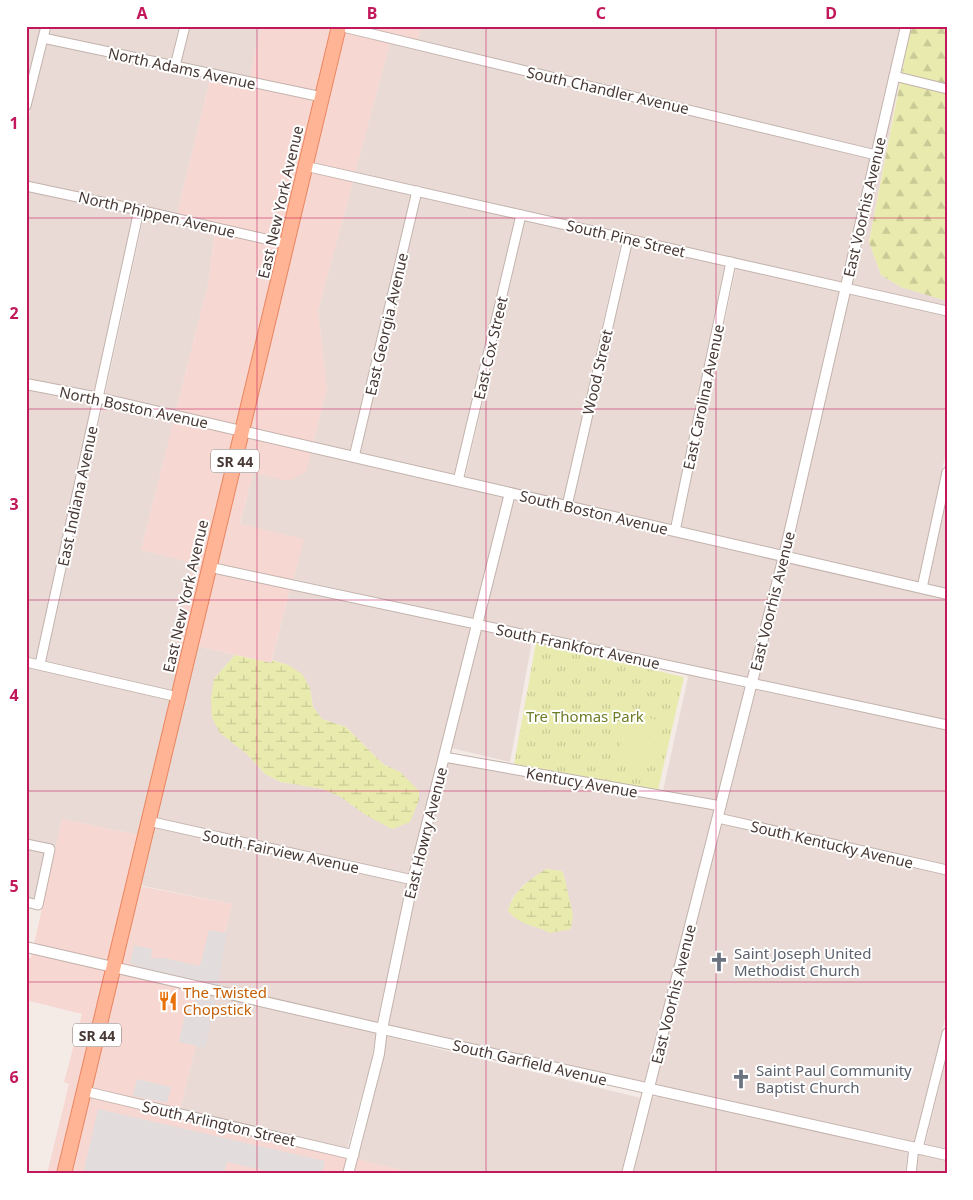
<svg xmlns="http://www.w3.org/2000/svg" width="973" height="1200" font-family="'Noto Sans',sans-serif">
  <defs>
    <pattern id="grass-tufts" width="24" height="20" patternUnits="userSpaceOnUse" patternTransform="scale(1.25)"><rect width="24" height="20" fill="#e9ebae"/><path d="M3 7l-1-3M5 7V3M7 7l1-3M15 17l-1-3M17 17v-4M19 17l1-3" fill="none" stroke="#c9ca96"/></pattern>
    <pattern id="forest-firs" width="22" height="20" patternUnits="userSpaceOnUse" patternTransform="scale(1.25)"><rect width="22" height="20" fill="#e9ebae"/><path d="M5 1l3.5 6h-7zM16 11l3.5 6h-7z" fill="#c9ca96"/></pattern>
    <pattern id="wetland-marsh" width="20" height="14" patternUnits="userSpaceOnUse" patternTransform="scale(1.25)"><rect width="20" height="14" fill="#e9ebae"/><path d="M1 5h8M5 5V1M11 12h8M15 12V8" fill="none" stroke="#c9ca96"/></pattern>
  </defs>
  <rect width="100%" height="100%" fill="#f4ebe7"/>
  <g fill="#e9dad5" fill-rule="evenodd">
    <polygon points="26,26 41,26 26,84"/>
    <polygon points="52,26 179,26 171,61 50,35"/>
    <polygon points="190,26 261,26 250,78 181,63"/>
    <polygon points="422,26 900,26 872,149 418,40"/>
    <polygon points="390,43 870,158 841,282 355,173"/>
    <polygon points="47,44 210,79 177,214 26,181 26,127"/>
    <polygon points="904,57 869,242 881,275 901,287 947,301 947,306 851,284"/>
    <polygon points="353,182 411,195 350,451 313,443 327,388 318,311"/>
    <polygon points="26,191 133,213 95,393 26,379"/>
    <polygon points="421,197 515,218 454,475 360,454"/>
    <polygon points="144,215 215,232 208,284 176,411 105,395"/>
    <polygon points="525,220 621,242 563,501 465,478"/>
    <polygon points="632,244 725,265 671,525 573,503"/>
    <polygon points="736,268 839,291 780,551 681,528"/>
    <polygon points="849,293 947,315 947,447 918,582 790,553"/>
    <polygon points="26,389 92,402 36,659 26,657"/>
    <polygon points="103,404 174,420 141,550 193,563 176,641 185,644 174,692 46,661"/>
    <polygon points="311,452 504,496 473,619 293,579 303,539 240,525 253,473"/>
    <polygon points="947,497 947,589 928,585"/>
    <polygon points="514,499 778,560 748,679 484,621"/>
    <polygon points="788,562 947,599 947,721 758,681"/>
    <polygon points="290,589 471,628 409,874 155,818 196,646 235,655 214,679 220,733 247,754 265,774 281,782 323,789 341,797 364,814 400,772 383,764 346,727 322,719 313,707 310,688 288,665 272,660"/>
    <polygon points="481,630 532,641 510,762 451,748"/>
    <polygon points="26,666 172,701 139,835 62,819 55,850 51,845 26,839"/>
    <polygon points="687,675 745,688 717,800 663,791 688,678"/>
    <polygon points="756,690 947,730 947,866 724,815"/>
    <path d="M448,763L714,809L645,1083L388,1026L418,881ZM546,869L562,871L564,876L566,886L550,933L538,927L511,900L523,885Z"/>
    <polygon points="722,824 947,875 947,1011 914,1143 655,1085"/>
    <polygon points="152,827 407,883 377,1024 212,984 232,904 139,885"/>
    <polygon points="26,849 44,853 34,899 26,898"/>
    <polygon points="209,993 376,1033 371,1063 347,1149 180,1109"/>
    <polygon points="386,1036 641,1098 622,1174 418,1174 358,1159 384,1055"/>
    <polygon points="947,1055 947,1150 925,1145"/>
    <polygon points="660,1096 908,1152 905,1174 633,1174 652,1097"/>
    <polygon points="918,1154 947,1161 947,1174 916,1174"/>
  </g>
  <g fill="#f7d7d1">
    <polygon points="261,26 333,26 318,92 250,78"/>
    <polygon points="359,26 422,26 418,40"/>
    <polygon points="343,32 390,43 355,173 311,163"/>
    <polygon points="210,79 316,101 283,238 177,214"/>
    <polygon points="309,172 353,182 318,311 327,388 313,443 248,428"/>
    <polygon points="215,232 280,247 238,425 176,411 208,284"/>
    <polygon points="174,420 236,434 185,644 175,641 193,563 141,550"/>
    <polygon points="246,437 311,452 306,472 288,481 253,473 240,524 304,539 293,580 216,563"/>
    <polygon points="213,572 290,589 271,663 196,646"/>
    <polygon points="62,819 139,835 110,961 34,944"/>
    <polygon points="139,886 232,904 212,984 120,963"/>
    <polygon points="32,953 107,970 58,1174 47,1174 69,1084 64,1082 82,1014 26,1000 26,957 31,958"/>
    <polygon points="118,972 209,993 180,1109 90,1087"/>
    <polygon points="88,1097 347,1158 343,1174 69,1174"/>
    <polygon points="358,1159 418,1174 354,1174"/>
  </g>
  <polygon fill="url(#grass-tufts)" points="536,643 684,677 658,790 514,764"/>
  <polygon fill="url(#forest-firs)" points="911,26 947,26 947,301 901,287 881,275 869,242"/>
  <g fill="url(#wetland-marsh)">
    <polygon points="235,655 271,663 272,660 288,665 302,674 310,688 313,707 322,719 346,727 383,764 400,772 419,791 419,800 410,822 392,829 364,814 341,797 323,789 281,782 265,774 247,754 220,733 212,718 211,698 214,679"/>
    <path d="M546,869L562,871L564,876L573,915L571,929L550,933C532,923 524,928 508,911C513,891 529,880 546,869Z"/>
  </g>
  <polygon fill="#e9ebae" points="629,713 661,721 649,768 616,759"/>
  <g fill="#e2dddc">
    <polygon points="209,930 227,933 218,985 140,968 130,963 134,945 152,949 151,958 164,958 200,966"/>
    <polygon points="196,996 216,999 205,1048 179,1042 186,1009 193,1010"/>
    <polygon points="137,1079 171,1087 167,1103 133,1096"/>
    <polygon points="98,1109 325,1161 322,1174 271,1174 271,1172 227,1162 224,1174 83,1174"/>
  </g>
  <g fill="none" stroke-linecap="round" stroke-linejoin="round">
    <defs>
      <g id="minor">
        <polyline points="339,26 876,155"/>
        <polyline points="43,38 322,97"/>
        <polyline points="175,66 185,26"/>
        <polyline points="894,76 947,89"/>
        <polyline points="26,106 46,26"/>
        <polyline points="305,166 947,311"/>
        <polyline points="26,186 139,210 287,244"/>
        <polyline points="354,457 417,191"/>
        <polyline points="458,481 521,215"/>
        <polyline points="567,506 628,239"/>
        <polyline points="675,531 731,262"/>
        <polyline points="209,567 947,725"/>
        <polyline points="922,588 947,472"/>
        <polyline points="26,662 178,697"/>
        <polyline points="40,664 139,210"/>
        <polyline points="444,757 721,806"/>
        <polyline points="718,818 947,870"/>
        <polyline points="148,821 413,880"/>
        <polyline points="26,844 50,849 38,905 26,902"/>
        <polyline points="84,1091 354,1155"/>
        <polyline points="918,1148 947,1033"/>
        <polyline points="911,1174 914,1147"/>
      </g>
      <g id="tertiary">
        <polyline points="26,384 99,398 947,594"/>
        <polyline points="26,947 382,1029 947,1155"/>
        <polyline points="348,1174 379,1054 382,1029 413,880 510,493"/>
        <polyline points="627,1174 784,556 906,26"/>
      </g>
      <polyline id="primary" points="64,1174 339,26"/>
    </defs>
    <use href="#minor" stroke="#c3b2ac" stroke-width="11"/>
    <use href="#tertiary" stroke="#c3b2ac" stroke-width="12"/>
    <use href="#primary" stroke="#ea855f" stroke-width="16"/>
    <use href="#minor" stroke="#fff" stroke-width="9"/>
    <use href="#tertiary" stroke="#fff" stroke-width="10"/>
    <use href="#primary" stroke="#ffb495" stroke-width="14"/>
  </g>
  <path fill="none" stroke="#c2185b" stroke-width="1" stroke-opacity="0.55" d="M257,26V1174M486,26V1174M716,26V1174M26,218H947M26,409H947M26,600H947M26,791H947M26,982H947"/>
  <defs>
    <symbol id="church-bare" viewBox="-9 -9 18 18"><path d="M-1.2-6h2.4v3.5h3.3v2.4h-3.3V6h-2.4V-.1h-3.3v-2.4h3.3Z" fill="#6b7280" stroke="#fff" stroke-width="2.5" paint-order="stroke"/></symbol>
    <symbol id="restaurant-bare" viewBox="-9 -9 18 18"><path d="M-5-6h1v4h1v-4h1v4h1v-4h1v5L-1.5 .5V6h-2V.5L-5-1ZM5-6V6H3V1.5H1.5Q1.5-4 5-6Z" fill="#e8710a" stroke="#fff" stroke-width="2.5" paint-order="stroke"/></symbol>
  </defs>
  <g fill-rule="evenodd">
    <use href="#church-bare" x="705" y="948" width="28" height="28"/>
    <use href="#restaurant-bare" x="154" y="987" width="28" height="28"/>
    <use href="#church-bare" x="727" y="1065" width="28" height="28"/>
  </g>
  <g text-anchor="middle" dominant-baseline="central" stroke-width="4" stroke-linejoin="round" paint-order="stroke">
    <g fill="#fff" stroke="#7f7472" stroke-width="1">
      <rect x="211" y="449.5" width="48" height="23" rx="4"/>
      <rect x="73" y="1023.5" width="48" height="23" rx="4"/>
    </g>
    <g font-size="14" font-weight="bold" fill="#483935">
      <text x="235" y="461">SR 44</text>
      <text x="97" y="1035">SR 44</text>
    </g>
    <g font-size="15" fill="#483935" stroke="#fff">
      <text transform="translate(182 68) rotate(12)">North Adams Avenue</text>
      <text transform="translate(608 90) rotate(13)">South Chandler Avenue</text>
      <text transform="translate(280 202) rotate(-77)">East New York Avenue</text>
      <text transform="translate(864 207) rotate(-77)">East Voorhis Avenue</text>
      <text transform="translate(157 214) rotate(13)">North Phippen Avenue</text>
      <text transform="translate(626 238) rotate(13)">South Pine Street</text>
      <text transform="translate(386 324) rotate(-77)">East Georgia Avenue</text>
      <text transform="translate(490 348) rotate(-77)">East Cox Street</text>
      <text transform="translate(597 372) rotate(-77)">Wood Street</text>
      <text transform="translate(703 397) rotate(-78)">East Carolina Avenue</text>
      <text transform="translate(134 407) rotate(12)">North Boston Avenue</text>
      <text transform="translate(77 496) rotate(-78)">East Indiana Avenue</text>
      <text transform="translate(594 512) rotate(13)">South Boston Avenue</text>
      <text transform="translate(185 596) rotate(-77)">East New York Avenue</text>
      <text transform="translate(772 601) rotate(-76)">East Voorhis Avenue</text>
      <text transform="translate(578 646) rotate(12)">South Frankfort Avenue</text>
      <text transform="translate(582 782) rotate(10)">Kentucy Avenue</text>
      <text transform="translate(425 833) rotate(-76)">East Howry Avenue</text>
      <text transform="translate(832 844) rotate(13)">South Kentucky Avenue</text>
      <text transform="translate(281 851) rotate(12)">South Fairview Avenue</text>
      <text transform="translate(673 994) rotate(-76)">East Voorhis Avenue</text>
      <text transform="translate(530 1062) rotate(13)">South Garfield Avenue</text>
      <text transform="translate(219 1123) rotate(13)">South Arlington Street</text>
    </g>
    <g font-size="15" fill="#6c7d25" stroke="#fff">
      <text x="585" y="716">Tre Thomas Park</text>
    </g>
    <g font-size="15" fill="#5b616d" stroke="#fff" text-anchor="start">
      <text x="734" y="953">Saint Joseph United<tspan x="734" dy="17">Methodist Church</tspan></text>
      <text x="756" y="1070">Saint Paul Community<tspan x="756" dy="17">Baptist Church</tspan></text>
    </g>
    <g font-size="15" fill="#c56008" stroke="#fff" text-anchor="start">
      <text x="183" y="992">The Twisted<tspan x="183" dy="17">Chopstick</tspan></text>
    </g>
  </g>
  <rect width="973" height="1200" fill="none" stroke="#ffffff" stroke-width="55"/>
  <rect x="28" y="28" width="918" height="1144" fill="none" stroke="#c2185b" stroke-width="2"/>
  <g font-size="16" text-anchor="middle" font-weight="bold" fill="#c2185b">
    <text x="142" y="19">A</text>
    <text x="372" y="19">B</text>
    <text x="601" y="19">C</text>
    <text x="831" y="19">D</text>
    <text x="14" y="129">1</text>
    <text x="14" y="319">2</text>
    <text x="14" y="510">3</text>
    <text x="14" y="701">4</text>
    <text x="14" y="892">5</text>
    <text x="14" y="1083">6</text>
  </g>
</svg>
